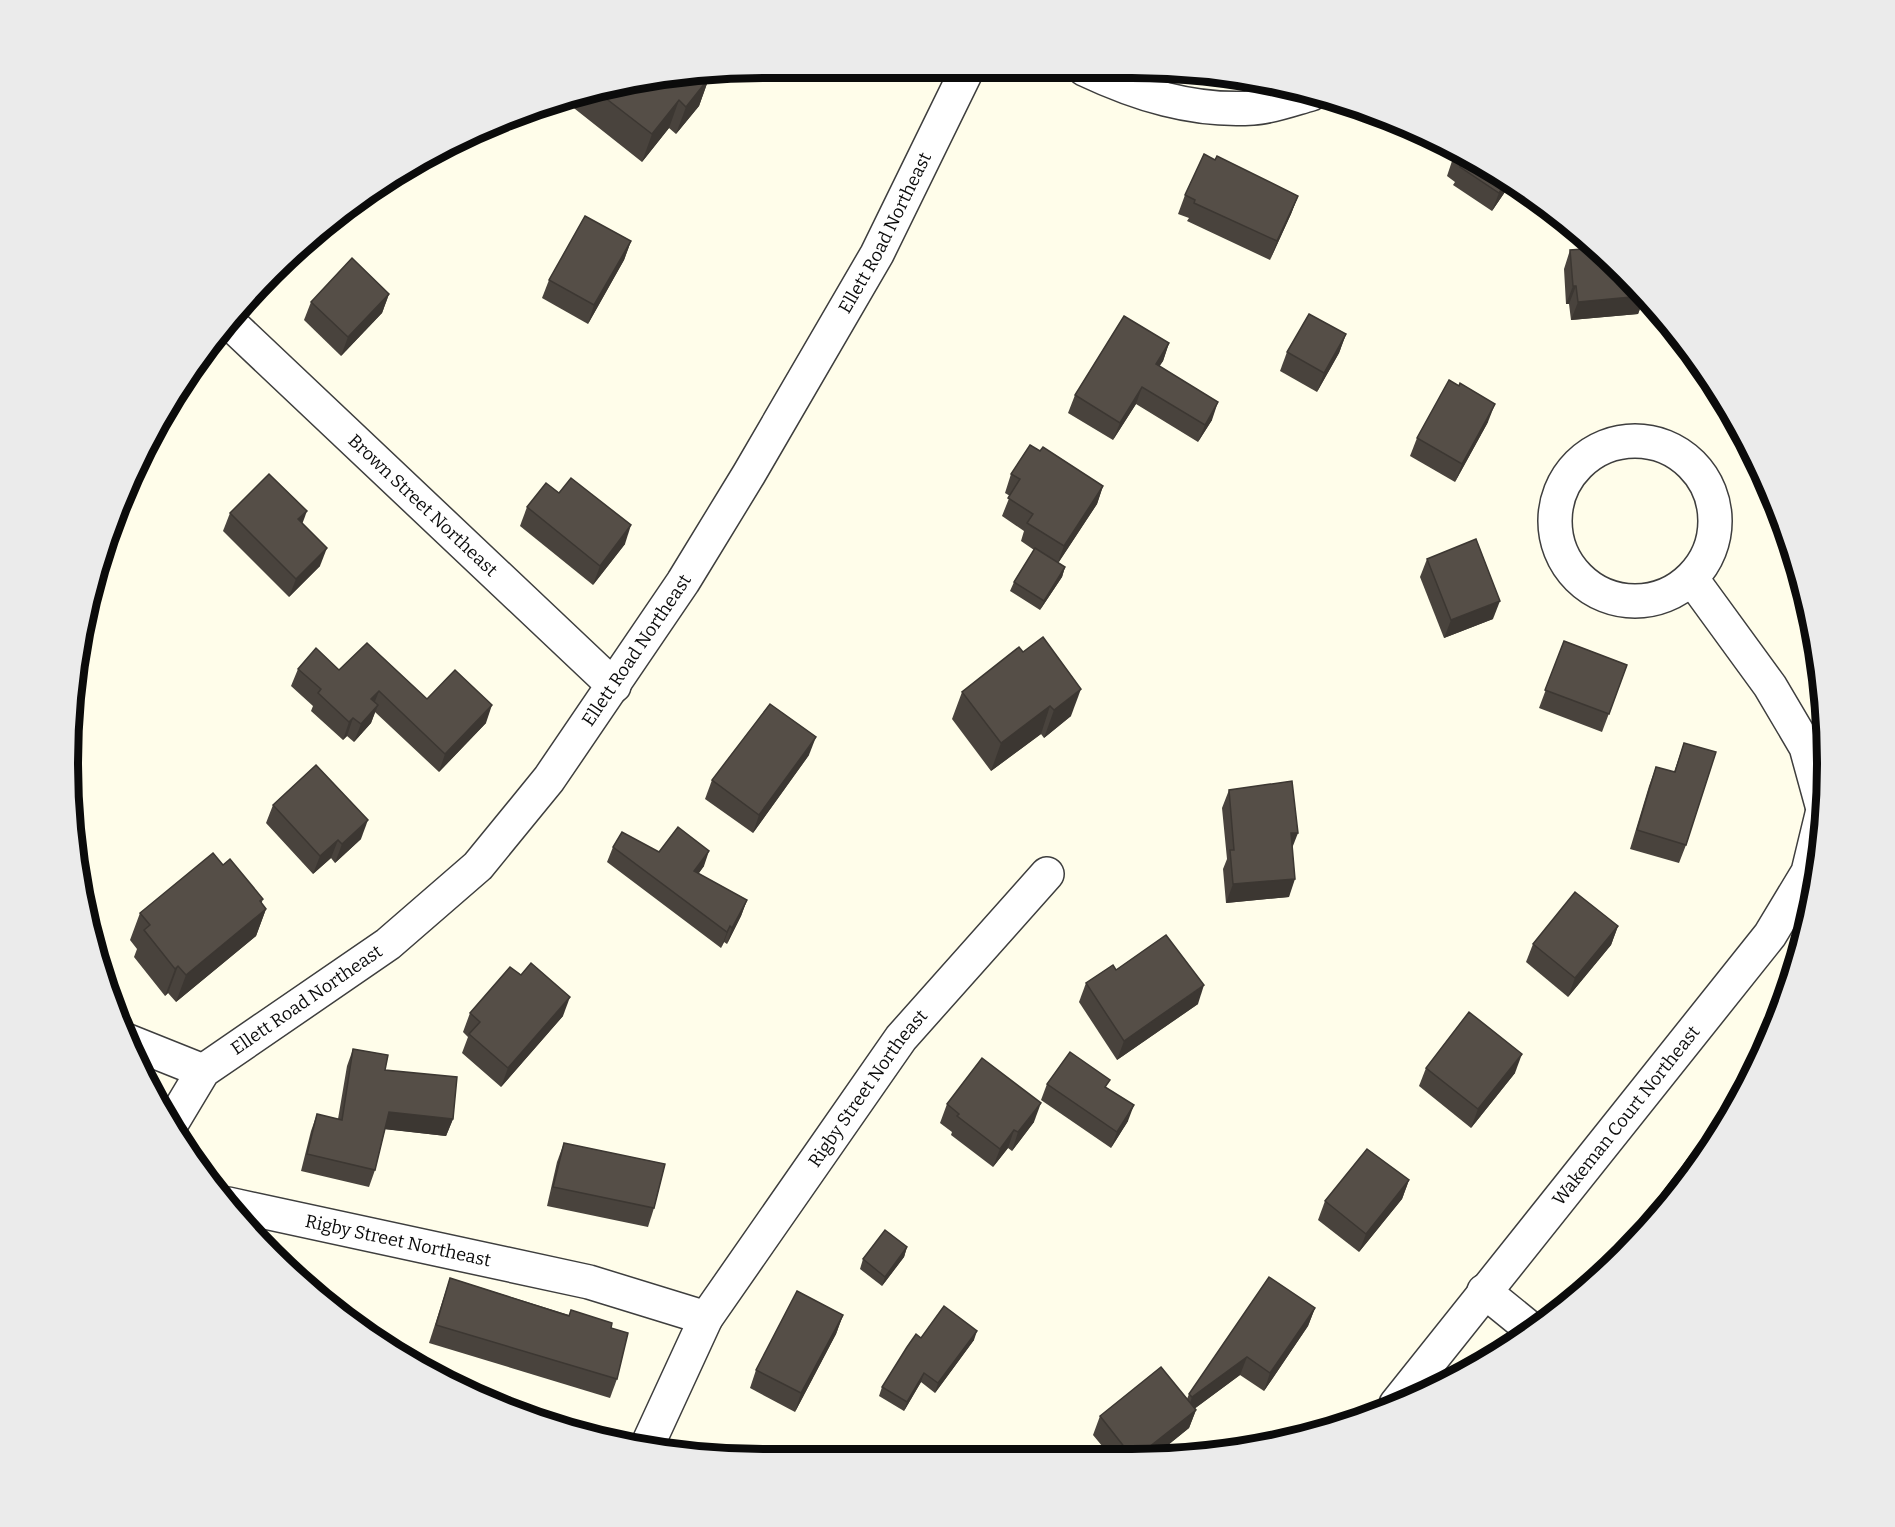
<svg xmlns="http://www.w3.org/2000/svg" width="1895" height="1527" font-family="Bitter,serif">
  <rect width="100%" height="100%" fill="#fffdea"/>
  <g fill="none" stroke-linecap="round" stroke-linejoin="round">
    <defs>
      <g id="street">
        <path d="M1084,69C1137,94 1193,112 1253,108C1272,107 1293,99 1311,94"/>
        <path id="s1" d="M231,324L614,686"/>
        <circle cx="1635" cy="521" r="80"/>
        <polyline points="1692,579 1770,686 1806,747 1823,809"/>
        <polyline points="128,1041 203,1071"/>
        <path id="s2" d="M173,1121L203,1071L388,944L478,866L549,779L683,582L749,474L877,254L968,68"/>
        <path id="s3" d="M228,1204L589,1282L706,1318"/>
        <polyline points="1484,1291 1532,1330"/>
        <path id="s4" d="M1396,1404L1770,935L1808,872L1823,810"/>
        <path id="s5" d="M647,1446L706,1318L901,1038L1047,874"/>
      </g>
    </defs>
    <use href="#street" stroke="#3e3e3e" stroke-width="36"/>
    <use href="#street" stroke="#fff" stroke-width="33"/>
  </g>
  <g fill="#49433d">
    <polygon points="706,75 706,76 709,78 699,106 676,134 669,128 642,162 570,105 574,95 584,91"/>
    <polygon points="1453,158 1480,161 1511,183 1492,211 1453,185 1455,182 1447,176"/>
    <polygon points="1215,160 1298,196 1291,214 1270,260 1187,221 1189,218 1178,214 1185,195"/>
    <polygon points="631,241 624,260 588,324 542,298 549,280"/>
    <polygon points="1598,248 1644,298 1638,314 1571,320 1569,304 1566,304 1564,269 1570,250"/>
    <polygon points="389,294 382,313 341,356 304,320 311,302"/>
    <polygon points="1346,334 1339,353 1317,392 1280,371 1287,352"/>
    <polygon points="1169,343 1163,361 1159,366 1212,420 1198,442 1136,404 1113,440 1068,413 1075,395"/>
    <polygon points="1488,422 1455,482 1410,456 1417,438"/>
    <polygon points="1040,451 1103,486 1097,504 1058,563 1065,567 1062,577 1040,610 1010,591 1014,582 1034,550 1021,541 1024,531 1002,516 1010,496 1005,493 1011,474"/>
    <polygon points="527,507 625,544 593,585 520,526"/>
    <polygon points="230,513 302,523 320,566 289,597 223,531"/>
    <polygon points="1427,559 1493,619 1444,638 1420,577"/>
    <polygon points="1564,641 1627,665 1602,732 1539,708"/>
    <polygon points="1019,647 1071,716 1044,738 1041,734 991,771 952,719 962,692"/>
    <polygon points="298,669 339,670 427,699 486,723 439,772 375,712 371,723 354,742 347,736 343,740 311,711 313,706 291,686"/>
    <polygon points="1684,743 1686,845 1679,863 1630,849 1649,786 1656,767 1674,772"/>
    <polygon points="809,755 753,833 705,799 712,780"/>
    <polygon points="1229,790 1292,848 1289,897 1226,903 1223,869 1227,859 1222,808"/>
    <polygon points="273,805 361,839 335,863 331,858 313,874 266,823"/>
    <polygon points="613,847 659,852 704,866 698,874 747,900 741,916 727,944 724,942 721,948 607,862"/>
    <polygon points="223,865 266,909 256,936 176,1002 168,993 165,996 134,957 137,949 130,940 140,913"/>
    <polygon points="1618,926 1611,945 1568,997 1526,962 1533,944"/>
    <polygon points="1116,970 1198,1004 1117,1060 1079,1002 1086,983"/>
    <polygon points="470,1013 563,1016 501,1087 462,1053 468,1037 463,1032"/>
    <polygon points="353,1049 453,1119 446,1136 385,1129 375,1170 369,1187 301,1171 311,1131 317,1114 338,1119 347,1066"/>
    <polygon points="1426,1068 1515,1073 1471,1128 1419,1086"/>
    <polygon points="1047,1084 1107,1088 1128,1121 1111,1148 1041,1100"/>
    <polygon points="947,1104 1034,1122 1012,1151 1008,1148 993,1167 951,1135 952,1132 940,1123"/>
    <polygon points="564,1143 654,1208 648,1227 547,1206 557,1162"/>
    <polygon points="1693,1157 1655,1222 1619,1256 1623,1245"/>
    <polygon points="1409,1180 1402,1199 1359,1252 1318,1220 1325,1201"/>
    <polygon points="907,1247 904,1257 882,1286 860,1269 863,1259"/>
    <polygon points="450,1278 611,1328 617,1379 610,1398 429,1343"/>
    <polygon points="1315,1308 1308,1326 1264,1391 1240,1375 1194,1409 1196,1410 1189,1428 1152,1458 1112,1458 1093,1435 1100,1416 1187,1399 1189,1394"/>
    <polygon points="843,1315 836,1334 795,1412 750,1388 756,1370"/>
    <polygon points="921,1338 974,1340 935,1393 921,1382 904,1411 879,1396 882,1387"/>
  </g>
  <g fill="#3c3732">
    <polygon points="709,78 699,106 676,134 686,107"/>
    <polygon points="679,100 669,128 642,162 652,134"/>
    <polygon points="1507,181 1511,183 1492,211 1499,193"/>
    <polygon points="1298,196 1291,214 1270,260 1277,241"/>
    <polygon points="631,241 624,260 588,324 594,305"/>
    <polygon points="1573,286 1576,286 1569,304 1566,304"/>
    <polygon points="389,294 382,313 341,356 348,337"/>
    <polygon points="1642,296 1644,298 1638,314 1571,320 1578,302"/>
    <polygon points="1346,334 1339,353 1317,392 1324,373"/>
    <polygon points="1169,343 1163,361 1150,381 1156,364"/>
    <polygon points="1142,387 1136,404 1113,440 1120,423"/>
    <polygon points="1218,402 1212,420 1198,442 1205,425"/>
    <polygon points="1495,404 1488,422 1455,482 1462,464"/>
    <polygon points="1103,486 1097,504 1057,565 1064,546"/>
    <polygon points="307,511 300,530 298,519"/>
    <polygon points="631,525 625,544 593,585 600,566"/>
    <polygon points="327,548 320,566 289,597 296,579"/>
    <polygon points="1065,567 1062,577 1040,610 1044,601"/>
    <polygon points="1500,601 1493,619 1444,638 1451,620"/>
    <polygon points="1081,689 1071,716 1044,738 1054,710"/>
    <polygon points="379,691 372,709 371,699"/>
    <polygon points="378,705 371,723 354,742 361,724"/>
    <polygon points="492,705 486,723 439,772 445,754"/>
    <polygon points="1050,706 1041,734 991,771 1001,743"/>
    <polygon points="353,718 347,736 343,740 349,722"/>
    <polygon points="816,737 809,755 753,833 759,815"/>
    <polygon points="368,820 361,839 335,863 342,844"/>
    <polygon points="1291,833 1298,833 1291,851"/>
    <polygon points="338,840 331,858 313,874 320,856"/>
    <polygon points="709,851 704,866 689,887 694,871"/>
    <polygon points="1295,879 1289,897 1226,903 1233,884"/>
    <polygon points="263,899 256,918 266,909 256,936 176,1002 186,975"/>
    <polygon points="747,900 741,916 727,944 732,928"/>
    <polygon points="730,926 724,942 721,948 727,932"/>
    <polygon points="1618,926 1611,945 1568,997 1575,978"/>
    <polygon points="178,966 168,993 165,996 175,969"/>
    <polygon points="1204,985 1198,1004 1117,1060 1124,1041"/>
    <polygon points="570,997 563,1016 501,1087 508,1068"/>
    <polygon points="1522,1054 1515,1073 1471,1128 1478,1109"/>
    <polygon points="1041,1103 1034,1122 1012,1151 1018,1132"/>
    <polygon points="1134,1105 1128,1121 1111,1148 1117,1132"/>
    <polygon points="389,1112 453,1119 446,1136 383,1129"/>
    <polygon points="1014,1130 1008,1148 993,1167 1000,1149"/>
    <polygon points="1409,1180 1402,1199 1359,1252 1366,1234"/>
    <polygon points="907,1247 904,1257 882,1286 885,1277"/>
    <polygon points="1315,1308 1308,1326 1264,1391 1270,1373"/>
    <polygon points="843,1315 836,1334 795,1412 801,1393"/>
    <polygon points="977,1331 974,1340 935,1393 938,1383"/>
    <polygon points="1247,1357 1240,1375 1186,1415 1192,1397"/>
    <polygon points="924,1373 921,1382 904,1411 907,1402"/>
    <polygon points="1196,1410 1189,1428 1152,1458 1135,1458"/>
  </g>
  <g fill="#554e47" stroke="#3c3732" stroke-width="1.5">
    <polygon points="705,75 709,78 686,107 679,100 652,134 595,90"/>
    <polygon points="1458,150 1480,161 1507,181 1499,193 1460,167 1462,163 1453,158"/>
    <polygon points="1204,154 1215,160 1217,156 1298,196 1277,241 1194,203 1195,200 1185,195"/>
    <polygon points="585,216 631,241 594,305 549,280"/>
    <polygon points="1598,248 1642,296 1578,302 1576,286 1573,286 1570,250"/>
    <polygon points="352,258 389,294 348,337 311,302"/>
    <polygon points="1309,314 1346,334 1324,373 1287,352"/>
    <polygon points="1124,316 1169,343 1156,364 1218,402 1205,425 1142,387 1120,423 1075,395"/>
    <polygon points="1449,380 1459,386 1460,383 1495,404 1462,464 1417,438"/>
    <polygon points="1030,445 1040,451 1043,447 1103,486 1064,546 1027,523 1033,514 1008,498 1020,479 1011,474"/>
    <polygon points="269,474 307,511 298,519 327,548 296,579 230,513"/>
    <polygon points="571,478 631,525 600,566 527,507 546,483 559,493"/>
    <polygon points="1476,539 1500,601 1451,620 1427,559"/>
    <polygon points="1035,548 1065,567 1044,601 1014,582"/>
    <polygon points="1043,637 1081,689 1054,710 1050,706 1001,743 962,692 1019,647 1023,652"/>
    <polygon points="1564,641 1627,665 1609,714 1545,690"/>
    <polygon points="367,643 427,699 455,670 492,705 445,754 379,691 371,699 378,705 361,724 353,718 349,722 318,693 321,689 298,669 316,648 339,670"/>
    <polygon points="770,704 816,737 759,815 712,780"/>
    <polygon points="1684,743 1716,752 1686,845 1637,830 1656,767 1675,772"/>
    <polygon points="316,765 368,820 342,844 338,840 320,856 273,805"/>
    <polygon points="1292,781 1298,833 1291,833 1295,879 1233,884 1230,850 1234,850 1229,790"/>
    <polygon points="678,827 709,851 694,871 747,900 732,928 730,926 727,932 613,847 622,832 659,852"/>
    <polygon points="76,831 84,835 78,846"/>
    <polygon points="213,853 223,865 230,859 263,899 260,901 266,909 186,975 178,966 175,969 144,930 150,925 140,913"/>
    <polygon points="1575,892 1618,926 1575,978 1533,944"/>
    <polygon points="1166,935 1204,985 1124,1041 1086,983 1113,965 1116,970"/>
    <polygon points="531,963 570,997 508,1068 469,1034 480,1022 470,1013 510,967 521,975"/>
    <polygon points="1469,1012 1522,1054 1478,1109 1426,1068"/>
    <polygon points="353,1049 388,1055 385,1070 457,1077 453,1119 389,1112 375,1170 307,1154 317,1114 342,1120"/>
    <polygon points="1070,1052 1110,1080 1105,1087 1134,1105 1117,1132 1047,1084"/>
    <polygon points="982,1058 1041,1103 1018,1132 1014,1130 1000,1149 957,1116 959,1114 947,1104"/>
    <polygon points="1707,1141 1711,1144 1655,1222 1627,1248 1623,1245 1691,1155 1693,1157"/>
    <polygon points="564,1143 665,1164 654,1208 553,1187"/>
    <polygon points="1367,1149 1409,1180 1366,1234 1325,1201"/>
    <polygon points="885,1230 907,1247 885,1277 863,1259"/>
    <polygon points="1269,1277 1315,1308 1270,1373 1247,1357 1192,1397 1189,1394"/>
    <polygon points="450,1278 569,1316 571,1310 612,1323 611,1328 628,1333 617,1379 436,1325"/>
    <polygon points="797,1291 843,1315 801,1393 756,1370"/>
    <polygon points="944,1306 977,1331 938,1383 924,1373 907,1402 882,1387 907,1347 916,1334 921,1338"/>
    <polygon points="1161,1367 1196,1410 1135,1458 1133,1458 1100,1416"/>
    <polygon points="824,1454 828,1458 820,1458"/>
  </g>
  <g text-anchor="middle" dominant-baseline="central" stroke-width="6" stroke-linejoin="round" paint-order="stroke">
    <g font-size="18" fill="#0b0b0b" stroke="#fff">
      <text stroke="none"><textPath href="#s2" startOffset="1156">Ellett Road Northeast</textPath></text>
      <text stroke="none"><textPath href="#s1" startOffset="264">Brown Street Northeast</textPath></text>
      <text stroke="none"><textPath href="#s2" startOffset="670">Ellett Road Northeast</textPath></text>
      <text stroke="none"><textPath href="#s2" startOffset="184">Ellett Road Northeast</textPath></text>
      <text stroke="none"><textPath href="#s5" startOffset="422">Rigby Street Northeast</textPath></text>
      <text stroke="none"><textPath href="#s4" startOffset="369">Wakeman Court Northeast</textPath></text>
      <text stroke="none"><textPath href="#s3" startOffset="174">Rigby Street Northeast</textPath></text>
    </g>
  </g>
  <path d="M0 0H1895V1527H0ZM763 78H1132A685 685 0 0 1 1817 763V764A685 685 0 0 1 1132 1449H763A685 685 0 0 1 78 764V763A685 685 0 0 1 763 78Z" fill="#ebebeb" fill-rule="evenodd"/>
  <path fill="none" stroke="#0b0b0b" stroke-width="8" d="M763 78H1132A685 685 0 0 1 1817 763V764A685 685 0 0 1 1132 1449H763A685 685 0 0 1 78 764V763A685 685 0 0 1 763 78Z"/>
</svg>
